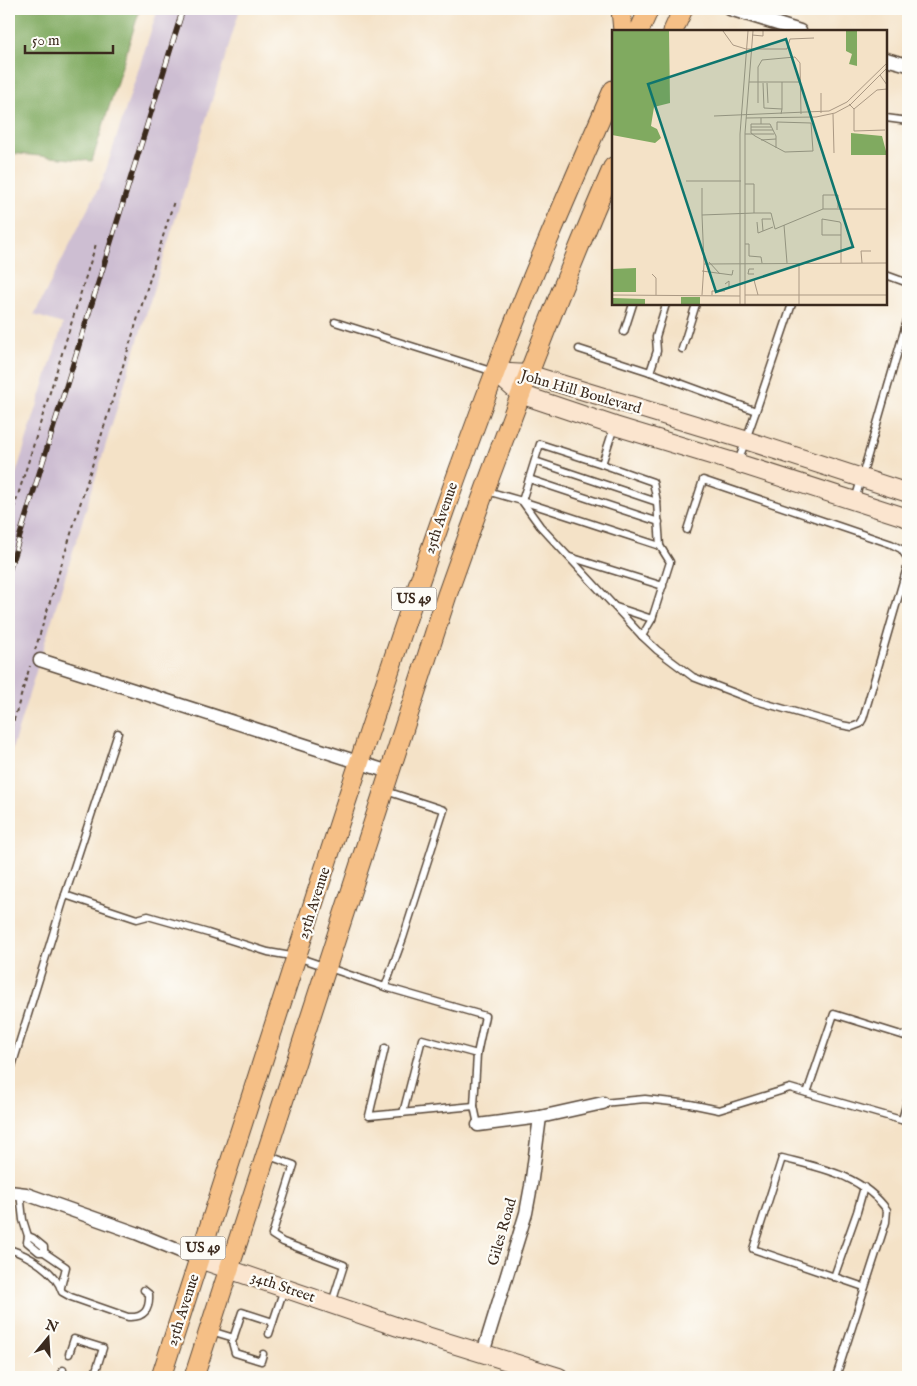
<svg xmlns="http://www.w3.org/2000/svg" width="917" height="1386" font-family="'IM FELL English',serif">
  <rect width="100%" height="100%" fill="#fdfcf7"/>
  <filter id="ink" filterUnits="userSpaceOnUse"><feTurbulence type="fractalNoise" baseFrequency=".02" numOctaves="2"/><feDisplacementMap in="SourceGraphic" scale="10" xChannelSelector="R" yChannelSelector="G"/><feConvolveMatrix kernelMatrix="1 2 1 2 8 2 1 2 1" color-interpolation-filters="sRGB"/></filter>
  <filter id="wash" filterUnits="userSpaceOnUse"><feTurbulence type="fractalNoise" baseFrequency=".0096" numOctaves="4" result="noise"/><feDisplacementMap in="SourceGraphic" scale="20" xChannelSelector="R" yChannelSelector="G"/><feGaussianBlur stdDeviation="1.12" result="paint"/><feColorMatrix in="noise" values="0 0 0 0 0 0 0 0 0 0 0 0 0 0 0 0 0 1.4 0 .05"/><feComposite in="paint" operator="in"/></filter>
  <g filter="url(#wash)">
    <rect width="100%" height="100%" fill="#f4e2c7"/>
    <polygon fill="#cdbed2" points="158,9 240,9 9,759 9,496 63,324 34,315 103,179"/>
    <polygon fill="#80aa60" stroke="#5e6a3f" points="9,9 140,9 92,161 9,153"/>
  </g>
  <g filter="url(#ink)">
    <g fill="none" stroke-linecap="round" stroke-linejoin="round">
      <defs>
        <g id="lane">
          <polyline points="886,118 908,121"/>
          <polyline points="886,275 908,283"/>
          <polyline points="666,304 656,337 657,351 650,372 756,411 738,462"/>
          <polyline points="335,322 494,372"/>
          <polyline points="624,332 633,304"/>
          <polyline points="579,349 650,372"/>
          <polyline points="682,349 696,304"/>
          <polyline points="756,411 792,304"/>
          <polyline points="614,427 602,464 540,444 522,501 540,526 642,636 657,650 693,677 753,700 841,725 852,727 860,724 863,719 908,564"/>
          <polyline points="535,461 657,502"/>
          <polyline points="602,464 653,482 657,502 660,546 670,562 652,619 642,636"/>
          <polyline points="529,479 659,522"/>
          <polyline points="487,491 522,501 660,546"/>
          <polyline points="855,500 908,317"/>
          <polyline points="687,530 703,480 891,544 901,549 908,559"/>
          <polyline points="570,557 663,586"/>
          <polyline points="616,607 652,619"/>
          <polyline points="65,895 118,733"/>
          <polyline points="385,987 485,1016 477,1054 474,1106 478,1125"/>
          <polyline points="908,1037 834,1014 807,1093 908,1122"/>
          <polyline points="385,1048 369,1116 474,1106"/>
          <polyline points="9,1076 65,895 137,919 148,916 208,933 268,952 297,957 385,987 403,938 444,810 386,791"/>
          <polyline points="603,1103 645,1099 690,1104 719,1110 790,1088 807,1093"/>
          <polyline points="403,1113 422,1039 477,1054"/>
          <polyline points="902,1120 908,1098"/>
          <polyline points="269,1156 294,1165 272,1235 283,1242 344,1265 332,1303"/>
          <polyline points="20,1193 23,1220 28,1236 27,1242 39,1252 44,1252 66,1267 61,1287"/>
          <polyline points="28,1236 33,1238 44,1247 44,1252"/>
          <path d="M9,1249C28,1255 56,1271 62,1292L71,1297L128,1317C144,1318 150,1310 149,1294L144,1290"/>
          <polyline points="834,1277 857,1212 864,1187"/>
          <polyline points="211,1331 234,1338"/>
          <polyline points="269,1334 284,1289"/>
          <polyline points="69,1354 74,1339 103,1348 94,1377"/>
          <polyline points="263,1354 261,1361 235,1353 232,1342 242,1312 273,1322"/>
          <polyline points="61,1377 63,1370"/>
          <path d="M836,1377L886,1222L887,1210C862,1175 821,1168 782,1158L753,1249L864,1287"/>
        </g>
        <g id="street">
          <polyline points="730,9 800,31"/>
          <polyline points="886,59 908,65"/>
          <polyline points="40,660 389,772"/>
          <polyline points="478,1125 540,1117 603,1103"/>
          <polyline points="9,1192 26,1194 136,1233 199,1259"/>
          <polyline points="483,1353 526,1213 531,1186 540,1117"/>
        </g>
        <g id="secondary">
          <polyline points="495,372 520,394 615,426 737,463 908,518"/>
          <polyline points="495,372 528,374 745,440 908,493"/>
          <polyline points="199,1259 398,1327 559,1377"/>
        </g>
        <g id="primary">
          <polyline points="621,9 623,31"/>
          <polyline points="639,31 649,9"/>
          <polyline points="673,31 683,9"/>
          <path d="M161,1377C217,1205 272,1033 327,861C380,698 433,535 494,375C530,279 572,184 613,90"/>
          <path d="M194,1377L447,595C498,451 552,307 613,167"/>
        </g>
      </defs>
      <use href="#lane" stroke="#574637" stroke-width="9"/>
      <use href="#street" stroke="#574637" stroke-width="15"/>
      <use href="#secondary" stroke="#574637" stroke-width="20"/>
      <use href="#primary" stroke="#574637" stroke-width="21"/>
      <g stroke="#574637" stroke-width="2" stroke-dasharray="4 4" stroke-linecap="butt">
        <polyline points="9,524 96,244"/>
        <polyline points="35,650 174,201"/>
        <polyline points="9,736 30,666"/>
      </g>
      <use href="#lane" stroke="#fff" stroke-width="6"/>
      <use href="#street" stroke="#fff" stroke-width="12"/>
      <use href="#secondary" stroke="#fbe5cf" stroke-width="18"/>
      <use href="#primary" stroke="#f5bf86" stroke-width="19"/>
      <defs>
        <polyline id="rail" points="9,571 183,9"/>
      </defs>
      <use href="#rail" stroke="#3b2a1e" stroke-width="5.5"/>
      <use href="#rail" stroke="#fdfcf7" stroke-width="4" stroke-dasharray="11" stroke-linecap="butt"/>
    </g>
  </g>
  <g text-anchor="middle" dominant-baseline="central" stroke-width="4.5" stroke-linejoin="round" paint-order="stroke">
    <g fill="#fdfcf7" stroke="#75695f" stroke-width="1">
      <rect x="391.5" y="587.5" width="45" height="23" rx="4"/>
      <rect x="180.5" y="1236.5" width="45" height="23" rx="4"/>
    </g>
    <g font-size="14" font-weight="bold" fill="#3b2a1e">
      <text x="414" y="599">US 49</text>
      <text x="203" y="1248">US 49</text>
    </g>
    <g font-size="15" fill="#3b2a1e" stroke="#fdfcf7">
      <text transform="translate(581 392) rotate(16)">John Hill Boulevard</text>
      <text transform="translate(441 518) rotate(-71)">25th Avenue</text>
      <text transform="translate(314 903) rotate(-72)">25th Avenue</text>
      <text transform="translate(502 1232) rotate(-74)">Giles Road</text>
      <text transform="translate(283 1287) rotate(19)">34th Street</text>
      <text transform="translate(183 1310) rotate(-72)">25th Avenue</text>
    </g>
  </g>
  <g transform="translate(612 30)">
    <rect width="275" height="275" fill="#f4e2c7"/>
    <path d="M0,1H57L58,73L42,77L39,96L45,99L49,108L43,113L0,105ZM234,1H245V36L237,34L240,24L234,21ZM239,103L270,106L275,125H239ZM24,238V262H0V239ZM69,267H88V274H69ZM0,268L33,269V274H0Z" fill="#80aa60"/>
    <path fill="none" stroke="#aa9883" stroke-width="1" d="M111,1L121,15L134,19H175L178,9L202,8M140,5L151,6V1M268,45L275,55V75M137,52H188M151,53L152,78L170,79L169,84M155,53L156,73M209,63V83M146,73V37L150,30L183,27L188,33L189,84M237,74L242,79V101L273,100M170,79V52M242,79L265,60L275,59M221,84L222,123M102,86L217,81L235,72L275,33M134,88L204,87L223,83L238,75L275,38M149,88V94H139V103L143,106L173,122L201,121L199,93L165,92V100M149,94H158L164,106V118M139,97H159M139,100H161M133,104H162M149,110L164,109M74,151H129M226,178V165H211V179H275M142,183H159L163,199L211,179M90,185V158M145,192L146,203L161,197M172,195L175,233M151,201L150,189H159M229,205H210V189L228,192L229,194V233M133,214H137V226L149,227L150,233M97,232L108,244M187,233V274M250,233L249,221H259M92,234L275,233M92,234L90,185L142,183V154H133M142,239H137L136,244H142M90,241L120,245L121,240M40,244L44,248V265M142,250L146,265M113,254L117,251V258L113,259M0,265L128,266M90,265L92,234M100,265V261H113M133,265H275M128,274V104L136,1M133,274V103L141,1"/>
    <path fill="#0f766e" fill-opacity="0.15" stroke="#0f766e" stroke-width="2.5" d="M174,9L241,217L104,262L36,54Z"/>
    <rect width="275" height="275" fill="none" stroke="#3b2a1e" stroke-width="2.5"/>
  </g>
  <rect width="917" height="1386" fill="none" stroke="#fdfcf7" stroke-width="30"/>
  <g transform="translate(48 1338) rotate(18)" stroke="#fdfcf7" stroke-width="4" paint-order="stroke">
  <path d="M0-4L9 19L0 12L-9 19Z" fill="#3b2a1e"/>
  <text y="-8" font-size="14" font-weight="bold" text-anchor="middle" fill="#3b2a1e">N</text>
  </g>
  <path d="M25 45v8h88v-8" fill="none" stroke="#3b2a1e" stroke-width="2.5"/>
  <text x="32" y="45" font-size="15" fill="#3b2a1e" stroke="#fdfcf7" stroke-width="4" paint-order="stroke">50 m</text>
</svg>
